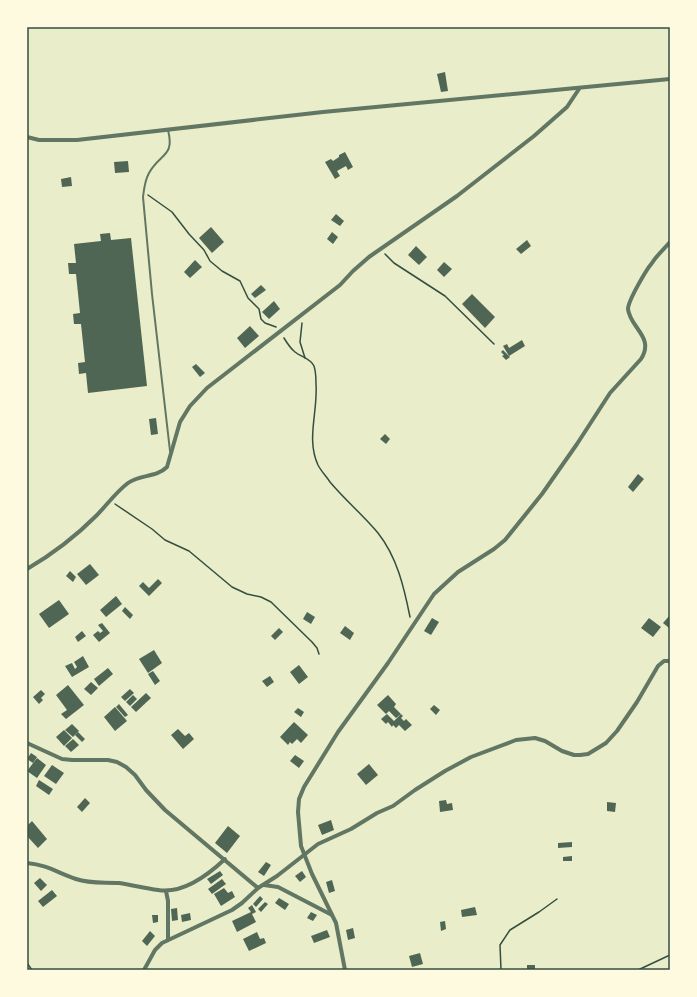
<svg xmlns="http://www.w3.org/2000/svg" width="697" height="997" font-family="'Titillium Web',sans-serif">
  <rect width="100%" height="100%" fill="#e9edc9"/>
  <g fill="#4f6655">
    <polygon points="445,72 448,91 441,92 437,74"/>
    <polygon points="345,152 353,167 348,170 346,166 337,171 340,176 335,179 325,162 331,159 333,161 339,157 339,155"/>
    <polygon points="128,161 129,172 115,173 114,162"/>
    <polygon points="71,177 72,186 62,187 61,179"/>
    <polygon points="336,214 344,221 340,226 331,220"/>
    <polygon points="211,227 224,242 212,253 199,238"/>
    <polygon points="332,232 338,237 333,244 327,239"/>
    <polygon points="110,233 111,240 131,238 147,386 88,393 86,373 79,374 78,363 85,362 81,324 74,324 73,314 80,313 76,274 69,274 68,263 76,263 74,244 101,241 100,234"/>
    <polygon points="527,240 531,246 521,254 516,249"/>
    <polygon points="416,246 427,257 419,265 408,255"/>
    <polygon points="195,260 202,267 190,278 184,272"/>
    <polygon points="444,262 452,269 444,277 437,270"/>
    <polygon points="261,285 266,290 255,298 251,294"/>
    <polygon points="472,294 495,317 485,328 462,304"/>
    <polygon points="274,301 280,309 269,319 262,312"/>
    <polygon points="250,326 259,336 245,348 237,338"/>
    <polygon points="522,340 525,346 509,356 503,346 507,344 509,348"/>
    <polygon points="503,350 510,357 506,360 502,356 504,355 501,352"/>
    <polygon points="196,364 205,373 200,377 192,367"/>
    <polygon points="156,418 158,434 151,435 149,419"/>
    <polygon points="385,434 390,439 386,444 380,439"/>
    <polygon points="638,474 644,479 633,492 628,487"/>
    <polygon points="90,564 99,575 86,585 77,574"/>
    <polygon points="70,571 76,577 73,582 66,576"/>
    <polygon points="158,579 162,583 149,596 139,586 143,582 149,588"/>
    <polygon points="116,596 122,604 106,617 100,610"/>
    <polygon points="59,600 69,614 49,628 39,614"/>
    <polygon points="125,607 133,615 130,619 122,611"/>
    <polygon points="307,612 315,617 311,624 303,619"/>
    <polygon points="670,615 670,627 669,628 663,623"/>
    <polygon points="432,618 439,622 431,635 424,631"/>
    <polygon points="649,618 661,627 653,637 641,628"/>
    <polygon points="102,623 110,633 99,642 93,635 98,631 100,633 103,631 98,625"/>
    <polygon points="345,626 354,633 350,640 340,633"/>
    <polygon points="279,628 283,632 275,640 271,636"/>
    <polygon points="82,631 86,636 78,642 75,637"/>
    <polygon points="154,650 162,663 148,673 139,659"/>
    <polygon points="83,656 89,667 72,677 65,666 72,663 75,669 77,667 74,662"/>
    <polygon points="299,665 308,677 299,684 290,672"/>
    <polygon points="108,668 113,674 99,686 94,679"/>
    <polygon points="153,671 160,681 155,685 148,674"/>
    <polygon points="270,676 274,682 267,687 262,681"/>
    <polygon points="91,682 98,688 91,695 84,689"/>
    <polygon points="68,685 84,705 66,719 61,714 67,710 56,695"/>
    <polygon points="130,689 134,693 125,701 121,697"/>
    <polygon points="41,690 45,694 41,698 43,700 39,704 33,697"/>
    <polygon points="146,693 151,698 136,712 131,707"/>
    <polygon points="133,695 137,699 130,706 126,702"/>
    <polygon points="388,695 396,704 394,707 401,714 396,718 389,711 386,714 377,705"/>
    <polygon points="119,704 128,715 125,717 116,707"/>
    <polygon points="434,705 440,710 436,715 430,709"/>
    <polygon points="115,707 127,721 115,731 104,717"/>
    <polygon points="298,708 304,712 301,717 294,712"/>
    <polygon points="387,714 394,721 401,714 403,716 401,718 404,721 406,719 412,725 405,731 399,725 396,728 393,725 392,727 388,722 386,724 381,719"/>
    <polygon points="294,722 308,735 301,743 297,739 292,744 290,742 288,745 280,737"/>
    <polygon points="72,724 79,731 73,737 65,730"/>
    <polygon points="178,729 185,736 189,733 194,739 183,749 171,735"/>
    <polygon points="64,730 72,738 64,746 56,737"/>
    <polygon points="78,732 85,739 82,742 75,735"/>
    <polygon points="73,739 79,745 71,752 65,746"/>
    <polygon points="31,753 37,757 33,763 27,759"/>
    <polygon points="295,755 304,761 299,768 290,761"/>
    <polygon points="37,758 46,765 37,778 27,771"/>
    <polygon points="369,764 378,775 366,785 357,774"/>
    <polygon points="52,765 64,773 56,784 44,776"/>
    <polygon points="39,780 53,789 49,795 36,786"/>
    <polygon points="85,798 90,803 82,812 77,807"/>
    <polygon points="446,800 447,804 452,803 453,810 440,812 439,801"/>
    <polygon points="607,802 616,803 615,812 607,811"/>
    <polygon points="331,820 334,830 322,835 318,825"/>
    <polygon points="32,821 47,839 38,848 27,836 27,826"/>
    <polygon points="228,826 240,836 227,853 215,843"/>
    <polygon points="572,842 572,847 558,848 558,843"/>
    <polygon points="572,856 572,861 563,861 563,857"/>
    <polygon points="266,862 271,865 264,876 258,872"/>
    <polygon points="220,871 223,875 211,884 207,879"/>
    <polygon points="302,871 306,877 300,882 295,876"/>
    <polygon points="40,878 47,885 41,891 34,883"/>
    <polygon points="222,879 226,884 212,894 208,889"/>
    <polygon points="332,880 335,891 329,893 326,882"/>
    <polygon points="224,888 228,893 232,891 235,897 221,906 214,894"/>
    <polygon points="52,890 57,896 43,907 38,901"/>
    <polygon points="260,896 263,899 256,907 253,904"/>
    <polygon points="279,898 289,904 285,910 275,903"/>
    <polygon points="265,902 268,904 261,912 258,909"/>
    <polygon points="252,905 256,912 252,914 256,922 237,932 232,921 251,912 248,908"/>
    <polygon points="475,907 477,915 462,917 461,910"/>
    <polygon points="177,908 178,920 172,921 171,909"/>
    <polygon points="311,912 317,915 313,921 307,918"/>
    <polygon points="190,913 191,920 182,922 181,915"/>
    <polygon points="152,915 158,915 158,922 153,923"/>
    <polygon points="445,921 446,929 441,931 440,922"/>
    <polygon points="353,928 355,938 348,940 346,930"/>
    <polygon points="327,930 330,937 314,943 311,936"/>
    <polygon points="150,931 155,936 147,946 142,941"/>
    <polygon points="257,932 260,939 264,938 266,943 249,951 243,939"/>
    <polygon points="420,953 423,964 412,967 409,956"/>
    <rect x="527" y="965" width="8" height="5"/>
  </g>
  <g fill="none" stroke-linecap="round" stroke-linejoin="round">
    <g stroke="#344e41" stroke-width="1.5">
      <polyline points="148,195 172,212 189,234 204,250 210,261 222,271 240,281 248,298 259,309 261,319 265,323 276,327"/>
      <polyline points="385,254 394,263 445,296 494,344"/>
      <polyline points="302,323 300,342 305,358"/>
      <path d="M284,338C287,343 290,348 295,352C301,357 310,358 314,366C316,372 316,378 316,384C318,412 306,439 318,465C321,471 326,476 330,482C345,500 363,515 378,533C397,557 404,587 410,617"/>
      <polyline points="115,504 152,529 165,540 189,551 232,587 247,594 261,597 271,602 312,642 317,648 319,654"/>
      <polyline points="27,963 32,970"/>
      <polyline points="501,970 500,945 510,930 539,912 557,899"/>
      <polyline points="638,970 670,955"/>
    </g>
    <path stroke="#617663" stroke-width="2" d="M168,130C175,157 160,153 149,173C145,180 144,188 143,197L152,294L170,451"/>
    <g stroke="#617663" stroke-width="4">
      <polyline points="27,137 39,140 77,140 323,112 670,79"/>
      <path d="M27,569C51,555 76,536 96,516C106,506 116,492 128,483C140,474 156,478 167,467L180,422L190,406L207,388L340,285L353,271L369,257L457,196L534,136L567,107L579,89"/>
      <polyline points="27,743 62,759 72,760 108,760 117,762 126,767 135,775 146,790 165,810 258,888"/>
      <path d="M27,863C48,865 58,873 76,879C90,884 104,882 119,883C132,885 144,888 158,890C182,894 208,875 225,859"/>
      <polyline points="264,885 278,887 332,915"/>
      <polyline points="166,891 168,901 168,939"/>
      <polyline points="144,970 155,950 162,943 232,910 242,903 258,888 277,876 318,844 351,829 377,813 393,806 415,790 445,771 471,757 516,740 535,738 545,741 562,751 574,755 580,755 588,754 606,743 617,731 637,702 658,666 664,661 670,661"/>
      <path d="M345,970L336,923L312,874L301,846L298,812L299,799L304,787L338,732L388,663L434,594L458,572L494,549L505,540L542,494L577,444L610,393L641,359C655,337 630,328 628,309C628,301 646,270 652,263C657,255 664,249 670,242"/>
    </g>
  </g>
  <rect width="697" height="997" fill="none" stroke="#fefae0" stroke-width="56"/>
  <rect x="28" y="28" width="641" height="941" fill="none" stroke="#344e41" stroke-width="1.5"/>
</svg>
